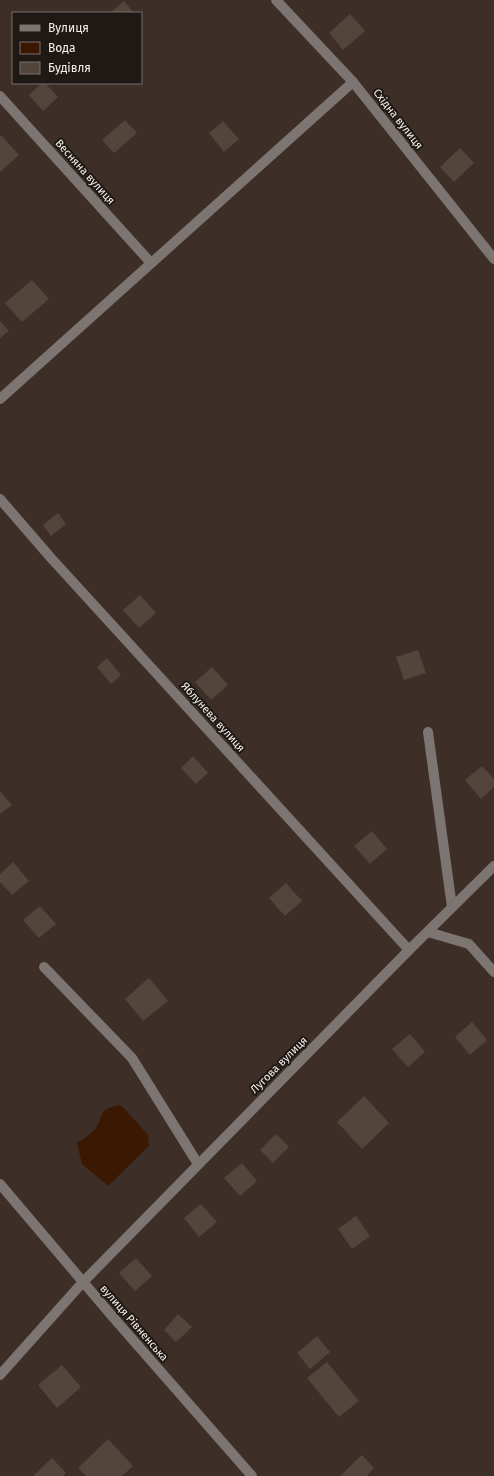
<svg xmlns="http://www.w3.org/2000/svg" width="494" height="1476" font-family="'Fira Sans',sans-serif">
  <rect width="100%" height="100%" fill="#3d2f27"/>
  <path fill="#3a1801" d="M121,1105L148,1135L149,1146L108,1186L82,1164L77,1143C83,1139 90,1135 95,1129C106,1114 96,1109 121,1105Z"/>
  <g fill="#53453c">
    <polygon points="124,1 134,13 110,13"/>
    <polygon points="350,14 365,31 343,50 329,33"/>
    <polygon points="42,83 45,83 58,97 43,111 29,95"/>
    <polygon points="125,120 137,133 114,153 102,140"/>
    <polygon points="223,121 239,139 224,152 209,133"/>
    <polygon points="1,135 19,155 0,172 0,137"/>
    <polygon points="460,148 474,163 454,182 440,167"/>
    <polygon points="32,280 49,299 22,322 5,303"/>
    <polygon points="0,321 9,331 0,338"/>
    <polygon points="58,513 66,524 51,536 43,525"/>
    <polygon points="140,595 156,613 139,628 123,610"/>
    <polygon points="418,650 426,673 404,680 396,657"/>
    <polygon points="107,658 121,675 111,684 97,667"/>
    <polygon points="212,667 228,685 211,700 195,682"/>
    <polygon points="193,756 208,773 196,784 181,768"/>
    <polygon points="482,766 494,779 494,787 481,799 465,780"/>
    <polygon points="0,791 12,805 0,814"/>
    <polygon points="372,831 387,849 370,864 354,846"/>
    <polygon points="13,862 29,881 12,895 0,882 0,874"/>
    <polygon points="286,883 302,901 285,916 269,898"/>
    <polygon points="40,906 56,924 39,938 23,920"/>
    <polygon points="149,978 168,1001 143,1021 125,999"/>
    <polygon points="472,1022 487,1040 470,1055 455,1037"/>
    <polygon points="410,1034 425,1052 408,1067 392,1049"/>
    <polygon points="364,1096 389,1123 362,1149 337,1122"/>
    <polygon points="276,1134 289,1147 273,1163 260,1150"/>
    <polygon points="242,1163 257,1181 240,1196 224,1178"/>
    <polygon points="201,1204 217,1222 199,1237 184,1218"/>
    <polygon points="356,1216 370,1236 352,1249 338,1229"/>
    <polygon points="136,1258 152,1276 135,1291 119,1273"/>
    <polygon points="178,1314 192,1327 176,1342 164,1330"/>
    <polygon points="317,1336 330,1352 310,1369 297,1353"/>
    <polygon points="327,1362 359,1401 339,1417 307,1378"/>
    <polygon points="62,1365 81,1387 57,1408 38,1385"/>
    <polygon points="108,1439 133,1466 122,1476 86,1476 78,1468"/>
    <polygon points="362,1455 374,1468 367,1476 340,1476"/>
    <polygon points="52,1458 66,1473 63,1476 33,1476"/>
  </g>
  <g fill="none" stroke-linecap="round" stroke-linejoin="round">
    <g stroke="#7c7571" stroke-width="10">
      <polyline points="276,0 353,82 494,259"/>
      <polyline points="0,96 151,263"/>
      <polyline points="0,399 353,82"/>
      <polyline points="0,499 51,558 409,950"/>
      <polyline points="428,732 452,907"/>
      <polyline points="428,932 469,944 494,972"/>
      <polyline points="44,967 132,1058 198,1164"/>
      <polyline points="0,1184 112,1316 252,1476"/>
      <polyline points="0,1375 83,1282 409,950 494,866"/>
    </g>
  </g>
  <g text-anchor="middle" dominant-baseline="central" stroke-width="4" stroke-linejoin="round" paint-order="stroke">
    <g font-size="11" fill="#f8efea" stroke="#1f1915">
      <text transform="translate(398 119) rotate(52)">Східна вулиця</text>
      <text transform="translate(85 172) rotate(48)">Весняна вулиця</text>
      <text transform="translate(213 717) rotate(48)">Яблунева вулиця</text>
      <text transform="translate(279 1065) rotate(-45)">Лугова вулиця</text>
      <text transform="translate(134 1323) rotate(49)">вулиця Рівненська</text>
    </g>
  </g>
  <rect x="12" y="12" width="130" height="72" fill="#1f1915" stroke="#766f6a"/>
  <rect x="20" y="25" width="20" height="6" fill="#7c7571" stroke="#766f6a"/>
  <text x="48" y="32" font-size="12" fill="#f8efea">Вулиця</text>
  <rect x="20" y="42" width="20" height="12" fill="#3a1801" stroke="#766f6a"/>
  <text x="48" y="52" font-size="12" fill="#f8efea">Вода</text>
  <rect x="20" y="62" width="20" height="12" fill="#53453c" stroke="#766f6a"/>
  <text x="48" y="72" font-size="12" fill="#f8efea">Будівля</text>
</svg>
